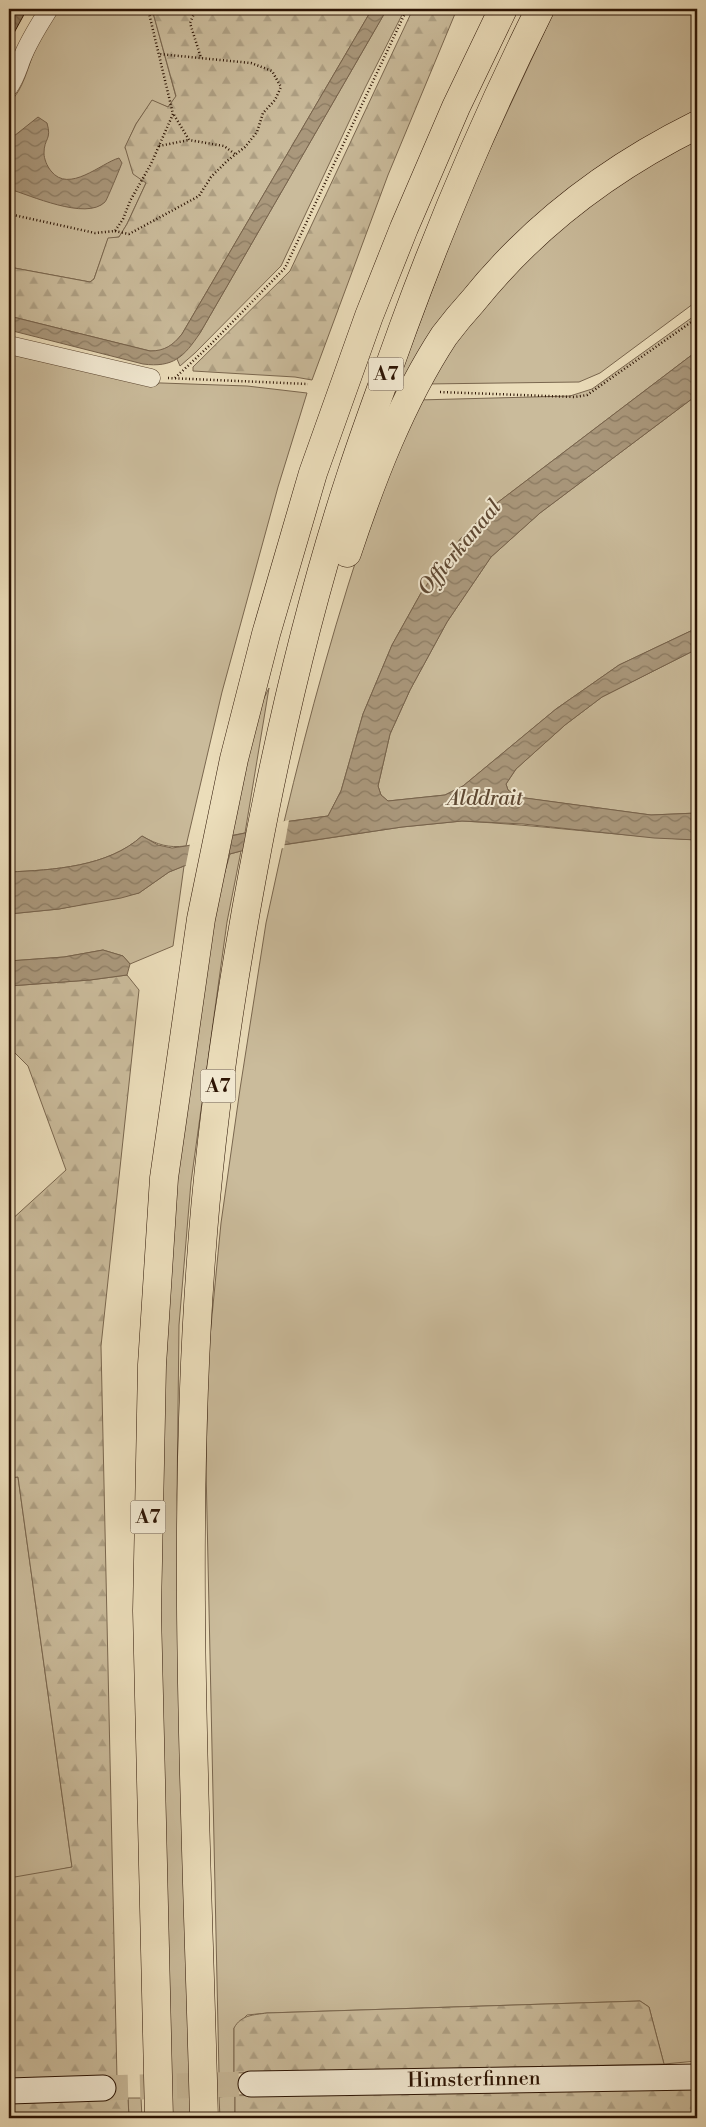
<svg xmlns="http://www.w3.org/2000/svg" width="706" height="2127" font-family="'Libre Bodoni',serif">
  <defs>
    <pattern id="forest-firs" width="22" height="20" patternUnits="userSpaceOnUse" patternTransform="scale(1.25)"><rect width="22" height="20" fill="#cabb9b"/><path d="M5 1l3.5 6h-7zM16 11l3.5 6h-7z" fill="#aea084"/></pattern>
    <pattern id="water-waves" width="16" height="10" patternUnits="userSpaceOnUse" patternTransform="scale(1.25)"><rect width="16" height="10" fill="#aa987c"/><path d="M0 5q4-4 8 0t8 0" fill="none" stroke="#8b7b63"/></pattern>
    <pattern id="building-back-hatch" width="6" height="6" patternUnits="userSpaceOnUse" patternTransform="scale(1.25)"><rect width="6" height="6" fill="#8f7c62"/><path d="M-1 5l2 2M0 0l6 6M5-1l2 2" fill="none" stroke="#75644f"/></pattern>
  </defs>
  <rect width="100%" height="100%" fill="#ebddba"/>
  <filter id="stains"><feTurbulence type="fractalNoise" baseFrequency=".004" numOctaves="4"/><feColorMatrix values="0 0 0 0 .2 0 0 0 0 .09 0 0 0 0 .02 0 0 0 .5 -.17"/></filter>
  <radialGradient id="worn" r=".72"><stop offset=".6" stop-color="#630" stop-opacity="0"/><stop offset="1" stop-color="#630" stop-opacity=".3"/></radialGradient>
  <g fill="#cabb9b" stroke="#7a674f">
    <path d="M60,9H152L176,97L168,107L152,101L136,124L125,148L146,183L127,224L119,237L108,239L94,279L90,282L9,267V103C24,89 27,68 35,50C41,36 51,20 60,9Z"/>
    <polygon points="387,9 405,9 365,88 281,266 195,353 180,366 177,359 200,333"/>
    <polygon points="555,9 697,9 697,113 535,218 368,461 466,200"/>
    <polygon points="697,133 697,301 600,373 579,382 426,384 437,366 535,240"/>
    <path d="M697,314V351L493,506L461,538L421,593L392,645L363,714L341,791L328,816L284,822C309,716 338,611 373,509C386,472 403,436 418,400L570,396L592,389Z"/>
    <path d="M9,354L133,382L247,386L307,393L278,487L222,692L186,846C168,848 158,845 142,836C108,867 53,870 9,872Z"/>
    <polygon points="697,395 697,628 619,665 556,709 463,786 445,795 388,801 381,795 378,786 390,734 410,690 447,622 491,557 540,513"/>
    <polygon points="697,649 697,813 651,815 517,797 508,790 506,784 516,769 565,725 602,697"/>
    <polygon points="269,688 245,833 223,837 263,700"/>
    <path d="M462,821C541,825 619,836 697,840V2061L664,2064L649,2007L640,2001L267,2013L247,2015L234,2028V2073L219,2074L206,1468L208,1357L221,1223L240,1089L266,923L283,845L402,827Z"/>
    <polygon points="241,851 227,922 191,1182 179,1325 177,1496 194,2118 169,2118 156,1572 174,1178 208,930 230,854"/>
    <polygon points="184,866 173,946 130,964 123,956 103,950 64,957 9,961 9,914 59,909 139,893 169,872"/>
    <polygon points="18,1477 72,1867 9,1880 9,1478"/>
    <polygon points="235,2095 235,2118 220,2118 219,2097"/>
    <polygon points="128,2098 141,2098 142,2118 129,2118"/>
  </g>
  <g fill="url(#forest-firs)" stroke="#7a674f">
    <polygon points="152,9 372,9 182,334 173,345 160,351 150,351 9,316 9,267 90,282 94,279 108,238 119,237 127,224 146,183 133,174 125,147 136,124 152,100 168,107 176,96"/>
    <polygon points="413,9 457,9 388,175 312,380 295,377 193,371 193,367 290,271"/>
    <polygon points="127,975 139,990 101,1346 117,2079 9,2079 9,1878 72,1867 18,1477 9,1478 9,1222 66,1170 28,1066 9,1047 9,986 90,980"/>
    <path d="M640,2001L649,2007L664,2064L234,2073V2028C241,2015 253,2015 267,2013Z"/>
    <polygon points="697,2087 697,2118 235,2118 235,2095"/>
    <polygon points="128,2098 129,2118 9,2118 9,2101"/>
  </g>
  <g fill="url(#water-waves)" stroke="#77634c">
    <path d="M372,9H387L200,333C184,357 173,368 143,364L9,330V316L150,351C165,351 173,345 182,334Z"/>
    <path d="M38,117L47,123C52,140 44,138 44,153C44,159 47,166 51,171C69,194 101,163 119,158L122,163C120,168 107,200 105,202C86,221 30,195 9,189V140Z"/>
    <path d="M697,351V395L540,513L491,557L447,622L410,690L390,734L378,786L381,795L388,801L445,795L463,786L556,709L619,665L697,628V649L602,697L565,725L516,769L506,784L508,790L518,797L651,815L697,813V840L654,838L523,824L462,821L402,827L241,851L184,866L169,872L139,893L121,898L59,909L9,914V872C53,870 108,867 142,836L158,845L172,848L186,846L245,833L284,822L328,816L341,791L363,714L392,645L421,593L461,538L493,506Z"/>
    <polygon points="103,950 123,956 130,964 127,975 90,980 9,986 9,961 64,957"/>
  </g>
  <g fill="#ebddba">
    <polygon points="289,820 284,848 242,854 247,830"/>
    <polygon points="233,834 228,857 185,869 190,844"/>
  </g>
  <polygon fill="url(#building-back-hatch)" stroke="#2b1303" points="9,9 27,9 9,42"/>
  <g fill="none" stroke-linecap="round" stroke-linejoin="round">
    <polyline stroke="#c5b595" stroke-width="25" stroke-dasharray="25 12" stroke-linecap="butt" points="103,2088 251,2084"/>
    <defs>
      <g id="street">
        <path d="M9,87C16,77 18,68 22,58C29,40 39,25 49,9"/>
        <polyline points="9,345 151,378"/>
      </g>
      <g id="secondary">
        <polyline points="251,2084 697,2077"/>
        <polyline points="9,2091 103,2088"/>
      </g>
      <g id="highway">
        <path d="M347,553C372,478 401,402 444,336C453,324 463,312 473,301C534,225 610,168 697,125"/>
        <polyline points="159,2118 147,1611 152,1365 164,1178 201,919 234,759 266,634 313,473 369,316 404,228 456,107 503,9"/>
        <path d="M204,2118C197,1834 180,1544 201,1260C210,1130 229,1001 253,872C278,737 309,602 352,472C368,423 386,376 403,328C443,219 488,113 540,9"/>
      </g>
    </defs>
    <use href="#street" stroke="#5b4631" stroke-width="19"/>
    <use href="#secondary" stroke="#2b1303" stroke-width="27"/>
    <use href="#highway" stroke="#2b1303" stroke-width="29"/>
    <g stroke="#2b1303" stroke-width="2.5" stroke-dasharray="1 2.5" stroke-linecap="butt">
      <polyline points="196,9 190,23 201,58"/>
      <polyline points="174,115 189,140 224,146 235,154"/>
      <polyline points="159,146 189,140"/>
      <polyline points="9,214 95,233 115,231 123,219 130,201 151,164 173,114 148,9"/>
      <polyline points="115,231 129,234 199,196 211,177 227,161 245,147 257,132 263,113 275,100 281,87 272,71 251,63 159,54"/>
      <polyline points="168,378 308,384"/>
      <polyline points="175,378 210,345 285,268 407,9"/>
      <polyline points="440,392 575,397 587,395 697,318"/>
    </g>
    <use href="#street" stroke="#f2e9d2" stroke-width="18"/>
    <use href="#secondary" stroke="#f2e9d2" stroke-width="25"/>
    <use href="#highway" stroke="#ebddba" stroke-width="28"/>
  </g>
  <g text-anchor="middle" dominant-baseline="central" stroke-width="4" stroke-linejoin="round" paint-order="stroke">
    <g fill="#f2e9d2" stroke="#675341" stroke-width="1">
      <rect x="368.5" y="357.5" width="35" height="33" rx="4"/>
      <rect x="200.5" y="1069.5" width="35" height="33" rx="4"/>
      <rect x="130.5" y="1500.5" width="35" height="33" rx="4"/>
    </g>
    <g font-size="19" font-weight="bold" fill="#2b1303">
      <text x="386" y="374">A7</text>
      <text x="218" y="1086">A7</text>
      <text x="148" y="1517">A7</text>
    </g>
    <g font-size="20" fill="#2b1303" stroke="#f2e9d2">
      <text transform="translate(474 2080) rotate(-1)">Himsterfinnen</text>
    </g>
    <g font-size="21" font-style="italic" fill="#5e4833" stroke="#f2e9d2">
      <text transform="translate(460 548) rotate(-50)">Offierkanaal</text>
      <text x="485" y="799">Alddrait</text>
    </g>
  </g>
  <rect width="706" height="2127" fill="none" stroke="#ebddba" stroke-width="30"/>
  <rect x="10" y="10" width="686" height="2107" fill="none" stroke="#2b1303" stroke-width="2.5"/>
  <rect x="15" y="15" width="676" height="2097" fill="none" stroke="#2b1303"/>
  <rect width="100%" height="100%" filter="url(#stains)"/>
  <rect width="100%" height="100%" fill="url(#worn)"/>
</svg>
